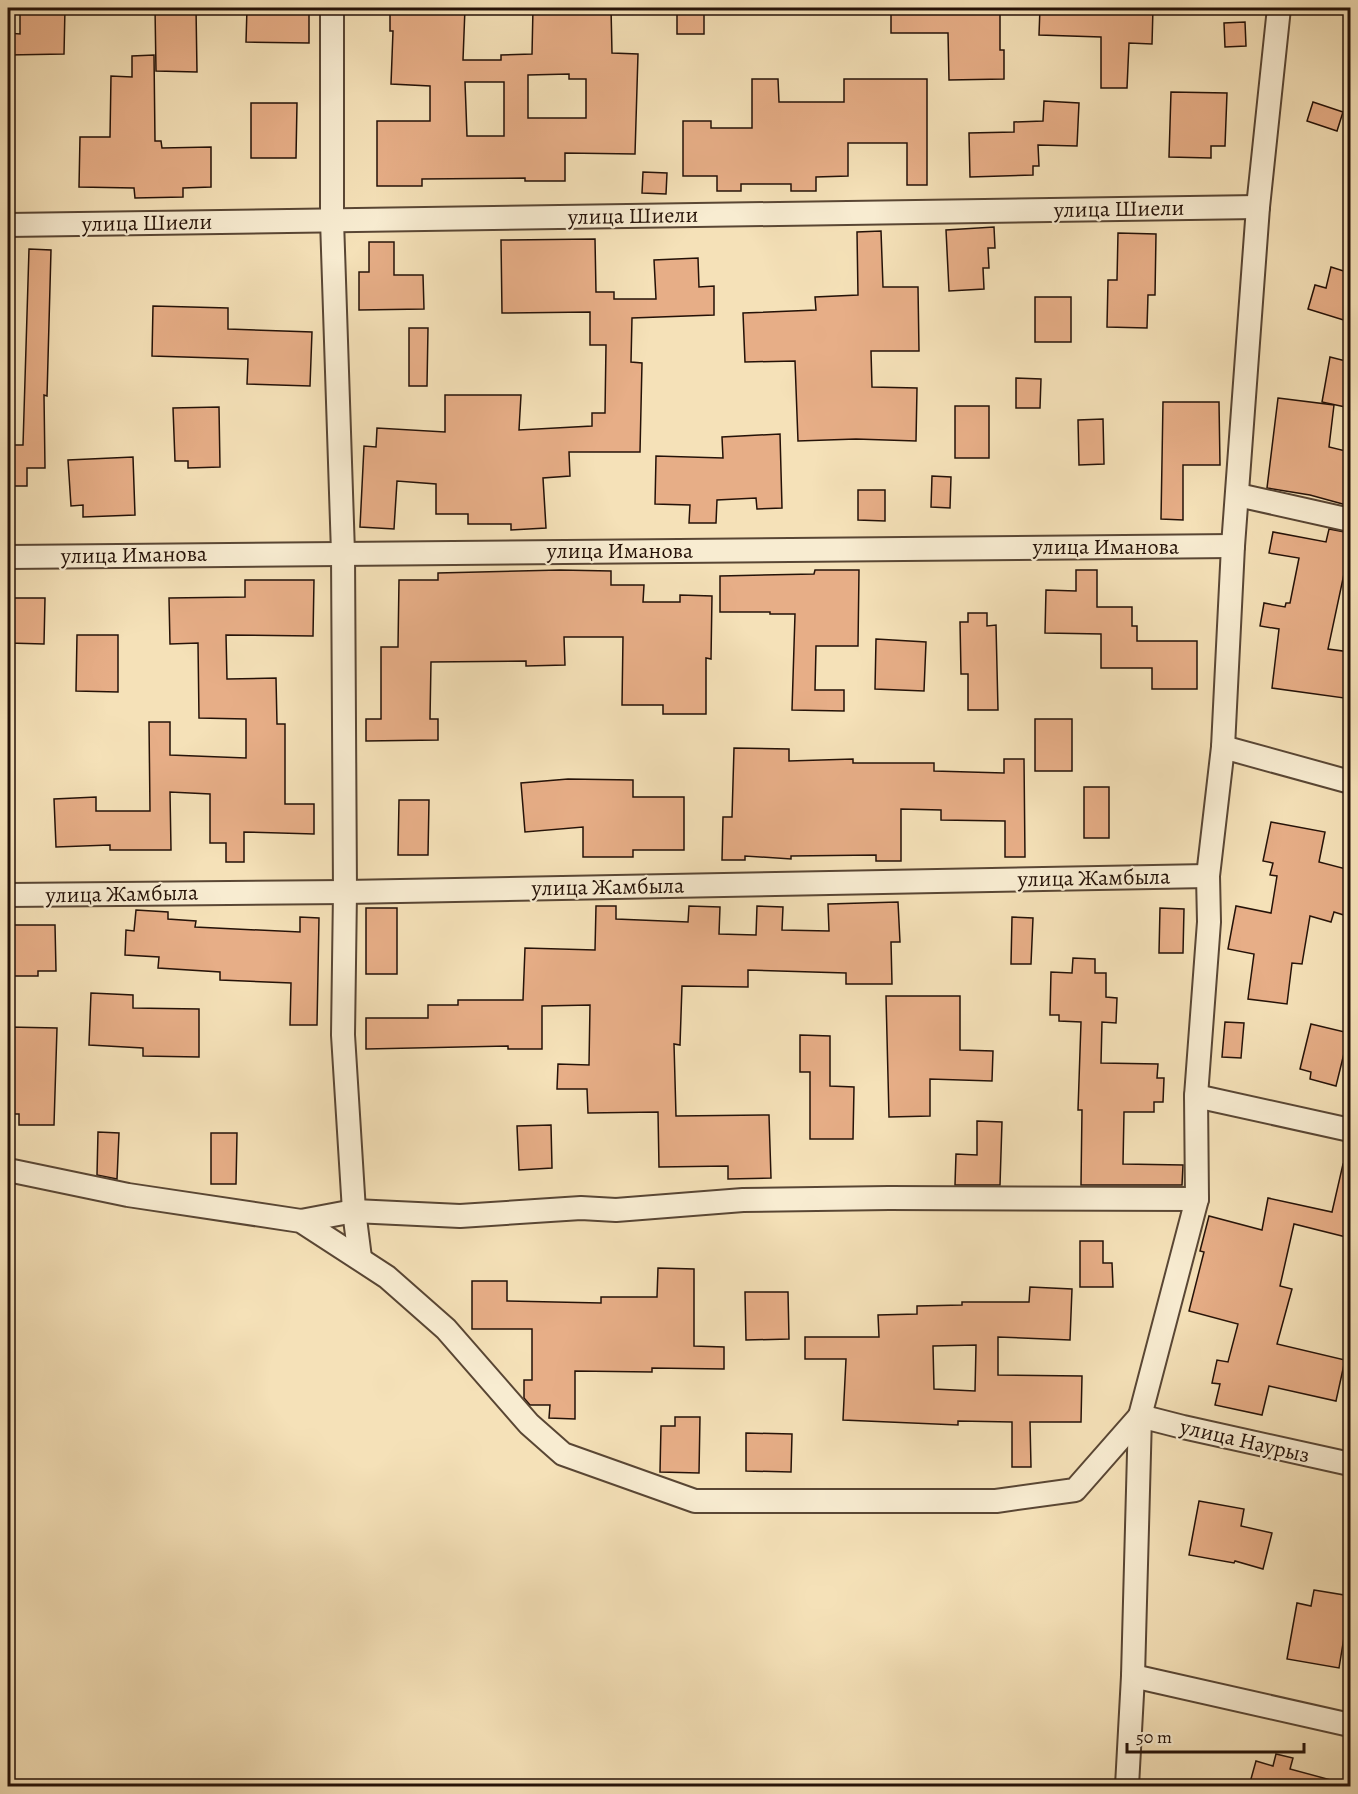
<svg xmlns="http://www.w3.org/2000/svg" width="1358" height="1794" font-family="Alegreya,serif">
  <rect width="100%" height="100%" fill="#f5e1b8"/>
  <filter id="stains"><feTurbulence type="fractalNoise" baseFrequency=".00333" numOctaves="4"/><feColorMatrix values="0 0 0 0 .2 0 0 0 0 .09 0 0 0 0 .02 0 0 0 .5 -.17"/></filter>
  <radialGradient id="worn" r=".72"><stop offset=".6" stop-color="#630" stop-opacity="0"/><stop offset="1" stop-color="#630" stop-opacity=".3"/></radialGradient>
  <g fill="#e7ae87" stroke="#251208" stroke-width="1.5" fill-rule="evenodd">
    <polygon points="20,8 65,8 64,54 8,55 8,33 20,34"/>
    <polygon points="155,8 196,8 197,72 156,71"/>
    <polygon points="247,8 309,8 309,43 246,42"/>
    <path d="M390,8H465L463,60H501V55L532,54L533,8H611L612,53L638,54L635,154L565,153V181H525V178L422,179V186H377V121H430V86L391,84L393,31H390ZM569,74V79H586V118H528V75ZM465,82H504V136H467Z"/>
    <rect x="677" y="8" width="27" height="26"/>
    <polygon points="891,8 1000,8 1000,50 1004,50 1004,79 949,80 948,33 891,33"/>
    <polygon points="1040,8 1153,8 1152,44 1129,43 1127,88 1101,88 1101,37 1039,35"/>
    <polygon points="1245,22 1246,46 1225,47 1224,23"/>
    <polygon points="154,55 155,141 161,141 162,148 211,147 211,187 183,188 183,197 135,198 134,188 79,187 80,137 110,137 111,76 132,77 132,56"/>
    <polygon points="752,79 778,79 779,102 844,102 844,79 927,79 927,185 907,185 907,143 848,143 848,176 816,177 816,191 791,191 791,184 741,184 741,191 717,191 717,176 683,176 683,121 711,121 711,128 752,128"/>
    <polygon points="1171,92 1227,93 1225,146 1211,146 1211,158 1169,157"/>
    <polygon points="1044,101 1079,103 1077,146 1038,145 1039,166 1033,166 1033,175 970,177 969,133 1014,132 1014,122 1043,121"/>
    <polygon points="1313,102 1343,112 1337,131 1307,121"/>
    <polygon points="251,103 297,103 296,158 251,158"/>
    <polygon points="643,172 667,173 666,194 642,193"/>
    <polygon points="994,227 995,248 988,248 989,268 983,268 984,289 949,291 946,230"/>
    <polygon points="881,231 883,287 918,287 919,351 871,351 872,387 917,388 916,441 856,439 798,441 795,361 745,362 743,313 816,310 815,297 858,295 857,232"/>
    <polygon points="1118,233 1156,234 1155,295 1148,295 1147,328 1107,327 1108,280 1117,280"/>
    <polygon points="595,239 596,292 614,292 614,299 656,299 654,260 698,258 699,287 714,286 714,315 632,318 631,362 642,363 640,452 569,452 570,476 543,478 546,528 511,530 511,524 468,524 468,514 436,514 436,484 397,481 394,529 360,527 364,446 376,447 377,428 445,432 445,395 521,395 519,430 592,426 592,413 605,413 606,345 590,345 590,312 502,313 501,240"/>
    <polygon points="369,242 394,242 394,275 423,275 424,309 359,310 359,272 369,272"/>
    <polygon points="29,249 51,250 47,396 44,395 45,468 27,468 27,486 8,486 8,445 23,445"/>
    <polygon points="1331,267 1350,273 1350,322 1308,309 1315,285 1326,288"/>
    <rect x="1035" y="297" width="36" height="45"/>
    <polygon points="153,306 228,308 228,329 312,332 310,386 247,384 248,359 152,356"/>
    <polygon points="409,328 428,328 427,386 409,386"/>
    <polygon points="1330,357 1350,362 1350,408 1322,402"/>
    <polygon points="1016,378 1041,379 1040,408 1016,408"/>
    <polygon points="1278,398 1334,405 1329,447 1350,452 1350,506 1310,495 1267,488"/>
    <polygon points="1163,402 1219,402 1220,465 1183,465 1183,520 1161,519"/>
    <rect x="955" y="406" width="34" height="52"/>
    <polygon points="219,407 220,467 188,468 188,461 175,461 173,408"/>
    <polygon points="1103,419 1104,464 1079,465 1078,420"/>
    <polygon points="780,434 782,508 757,509 756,498 717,500 716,523 689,523 690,505 655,504 656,456 723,458 722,437"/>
    <polygon points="133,457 135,515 83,517 83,505 71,506 68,460"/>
    <polygon points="932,476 951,477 950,508 931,507"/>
    <polygon points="858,490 885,490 885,521 858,520"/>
    <polygon points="1329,529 1350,533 1350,555 1348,555 1328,649 1350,652 1350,696 1344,695 1344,698 1272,688 1279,629 1260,626 1264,603 1285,607 1286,603 1290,603 1299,558 1269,553 1273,532 1326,542"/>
    <polygon points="560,570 611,571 611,585 644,585 643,602 680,602 680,595 712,596 711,659 706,658 706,714 663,714 663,705 622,705 623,637 564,637 565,665 526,666 526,661 431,662 430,719 438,719 438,740 366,741 366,719 381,719 381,647 398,647 399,580 438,580 438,573"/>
    <polygon points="815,570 859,570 858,646 816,646 815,690 844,690 844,711 792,710 795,614 770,614 770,612 720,612 720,576 814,574"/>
    <polygon points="1076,570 1097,570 1097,607 1132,607 1132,626 1137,626 1137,641 1197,641 1197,689 1152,689 1152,668 1101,668 1101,634 1045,633 1046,590 1076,591"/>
    <polygon points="245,580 314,580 313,636 226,635 227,679 276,678 277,724 285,724 285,804 314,804 314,834 244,832 244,862 226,862 226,843 210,843 210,794 170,792 171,850 110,850 110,845 56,847 54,799 96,797 96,811 150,811 149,722 170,722 170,755 246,758 246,719 199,718 198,643 170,644 169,598 245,597"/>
    <polygon points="8,598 45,598 44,644 8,643"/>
    <polygon points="968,613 987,613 987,626 996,625 998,710 968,710 968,674 961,674 960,622 968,622"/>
    <polygon points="77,635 118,635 118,692 76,691"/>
    <polygon points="876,639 926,642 924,691 875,689"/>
    <rect x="1035" y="719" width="37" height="52"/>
    <polygon points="734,748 789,749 789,761 853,759 853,763 934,763 934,771 1004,773 1004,759 1024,759 1025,857 1005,857 1005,821 941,820 941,810 901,809 901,861 876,861 876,855 791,856 791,859 745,856 745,860 722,860 723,817 732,817"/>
    <polygon points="568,779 633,780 633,797 684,797 684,850 633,850 633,857 583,857 583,827 525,832 521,783"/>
    <rect x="1084" y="787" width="25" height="51"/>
    <polygon points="399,800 429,800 428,855 398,855"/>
    <polygon points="1271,822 1325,832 1319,862 1350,870 1350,917 1334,912 1331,922 1310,916 1302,964 1292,963 1287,1004 1248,999 1254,954 1228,949 1236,906 1271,913 1277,876 1270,875 1273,863 1263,861"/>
    <polygon points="898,902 900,942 891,942 892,984 846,984 846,973 748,970 748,987 682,986 680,1045 674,1044 676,1116 769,1115 771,1178 728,1179 728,1166 659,1167 658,1112 588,1113 587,1089 557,1089 558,1064 589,1065 590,1005 542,1006 542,1049 508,1049 508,1046 366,1049 366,1018 428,1018 428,1005 458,1005 458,1000 523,1000 525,948 595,950 596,906 616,906 616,919 688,922 689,906 720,907 719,934 756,935 757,906 783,907 782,930 829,931 828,904"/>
    <rect x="366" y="908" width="31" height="66"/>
    <polygon points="1160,908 1184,909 1183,953 1159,953"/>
    <polygon points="136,910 168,912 168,919 196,921 195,927 300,932 300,917 319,918 317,1025 290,1025 291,983 220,980 220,972 158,968 159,957 125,955 126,930 134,931"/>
    <polygon points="1012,917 1033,918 1031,964 1011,964"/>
    <polygon points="8,925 55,925 56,971 38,971 38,976 8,976"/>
    <polygon points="1073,958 1095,959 1095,973 1106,973 1106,997 1117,998 1116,1023 1102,1022 1101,1063 1158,1064 1157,1078 1164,1078 1163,1102 1154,1102 1154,1112 1124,1112 1123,1164 1183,1165 1182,1185 1081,1185 1082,1110 1078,1110 1081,1022 1059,1021 1059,1015 1050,1015 1051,972 1072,973"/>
    <polygon points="91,993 133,995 133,1008 199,1009 199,1057 143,1056 143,1048 89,1045"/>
    <polygon points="886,996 960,996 960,1050 993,1051 992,1081 930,1079 930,1116 889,1117"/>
    <polygon points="1225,1022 1244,1023 1241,1058 1222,1057"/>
    <polygon points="1311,1024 1349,1033 1336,1086 1310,1079 1311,1072 1300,1069"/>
    <polygon points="8,1027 57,1028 54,1125 19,1125 19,1114 8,1114"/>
    <polygon points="800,1035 830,1036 830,1086 854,1087 853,1139 810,1139 810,1072 800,1072"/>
    <polygon points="977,1121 1002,1122 1000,1185 955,1185 956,1154 977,1155"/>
    <polygon points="551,1125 552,1168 519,1170 517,1126"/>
    <polygon points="98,1132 119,1133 117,1179 97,1175"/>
    <polygon points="211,1133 237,1133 236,1184 211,1184"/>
    <polygon points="1343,1164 1350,1165 1350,1238 1294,1224 1280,1286 1292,1289 1277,1344 1345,1360 1336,1401 1269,1386 1262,1415 1215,1405 1220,1384 1212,1383 1217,1360 1228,1362 1238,1324 1189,1311 1204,1252 1200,1251 1209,1216 1262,1230 1268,1198 1332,1212"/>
    <polygon points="1080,1241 1103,1241 1103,1263 1112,1263 1113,1287 1080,1287"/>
    <polygon points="658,1268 694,1269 694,1346 724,1347 724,1369 652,1368 652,1372 575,1371 575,1419 549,1418 550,1405 530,1405 524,1398 524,1380 532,1380 532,1329 472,1329 472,1281 507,1281 507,1301 601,1303 601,1297 657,1297"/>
    <path d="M1030,1287L1072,1289L1070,1340L998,1337V1375L1082,1376L1081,1422H1030L1031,1467H1012V1422L958,1421V1425L843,1420L846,1359H805V1337H879L878,1315L917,1314V1306L962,1305V1302H1029ZM976,1345L975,1391L934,1389L933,1346Z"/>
    <polygon points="745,1292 788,1292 789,1339 746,1340"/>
    <polygon points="675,1417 700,1417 699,1473 660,1472 661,1426 675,1426"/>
    <polygon points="746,1433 792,1434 791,1472 746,1471"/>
    <polygon points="1199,1501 1244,1509 1241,1526 1272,1533 1263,1569 1235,1561 1234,1563 1189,1555"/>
    <polygon points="1314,1590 1350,1596 1350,1620 1347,1619 1339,1668 1287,1659 1297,1603 1311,1606"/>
    <polygon points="1276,1754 1293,1758 1290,1769 1331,1780 1331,1786 1249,1786 1256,1761 1273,1766"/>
  </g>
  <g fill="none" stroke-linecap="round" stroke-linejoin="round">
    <defs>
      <g id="street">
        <polyline points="332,8 332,220 343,553 345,892 343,1035 354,1211 360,1258"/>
        <polyline points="8,225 1258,207"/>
        <polyline points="1238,495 1350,520"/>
        <polyline points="8,557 1233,546"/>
        <polyline points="1223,747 1350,782"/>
        <polyline points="8,895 345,892 1208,876"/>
        <polyline points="1196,1096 1350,1130"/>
        <polyline points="8,1170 128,1195 301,1221 387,1277 446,1329 529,1424 563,1454 695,1501 996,1501 1075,1490 1140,1416"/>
        <polyline points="301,1221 354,1211 460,1216 581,1208 616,1210 743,1200 889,1198 1197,1199"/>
        <polyline points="1140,1416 1183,1427 1350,1464"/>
        <polyline points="1133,1676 1350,1725"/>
        <polyline points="1127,1786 1133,1676 1140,1416 1197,1199 1196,1096 1209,922 1208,876 1223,747 1233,546 1258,207 1279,8"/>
      </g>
    </defs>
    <use href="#street" stroke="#594634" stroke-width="26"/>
    <use href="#street" stroke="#f8ecd1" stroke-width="22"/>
  </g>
  <g text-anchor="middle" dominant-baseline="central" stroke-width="4.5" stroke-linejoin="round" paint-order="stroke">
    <g font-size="22" fill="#251208" stroke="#f8ecd1">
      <text transform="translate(1119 209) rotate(-1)">улица Шиели</text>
      <text transform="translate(633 216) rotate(-1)">улица Шиели</text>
      <text transform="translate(147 223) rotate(-1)">улица Шиели</text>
      <text x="1106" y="547">улица Иманова</text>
      <text x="620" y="551">улица Иманова</text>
      <text transform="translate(134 555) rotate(-1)">улица Иманова</text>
      <text transform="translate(1094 878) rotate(-1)">улица Жамбыла</text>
      <text transform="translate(608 887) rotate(-1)">улица Жамбыла</text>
      <text transform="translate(122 894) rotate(-1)">улица Жамбыла</text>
      <text transform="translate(1245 1441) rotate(13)">улица Наурыз</text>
    </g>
  </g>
  <rect width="1358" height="1794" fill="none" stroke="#f5e1b8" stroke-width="30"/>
  <rect x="9" y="9" width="1340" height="1776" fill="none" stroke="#251208" stroke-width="3"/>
  <rect x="15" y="15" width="1328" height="1764" fill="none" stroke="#251208" stroke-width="1.5"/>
  <path d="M1127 1743v9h177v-9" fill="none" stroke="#251208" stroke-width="3"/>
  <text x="1136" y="1743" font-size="18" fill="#251208" stroke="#f8ecd1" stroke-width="4.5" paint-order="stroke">50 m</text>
  <rect width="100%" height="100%" filter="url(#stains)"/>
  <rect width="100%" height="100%" fill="url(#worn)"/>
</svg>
